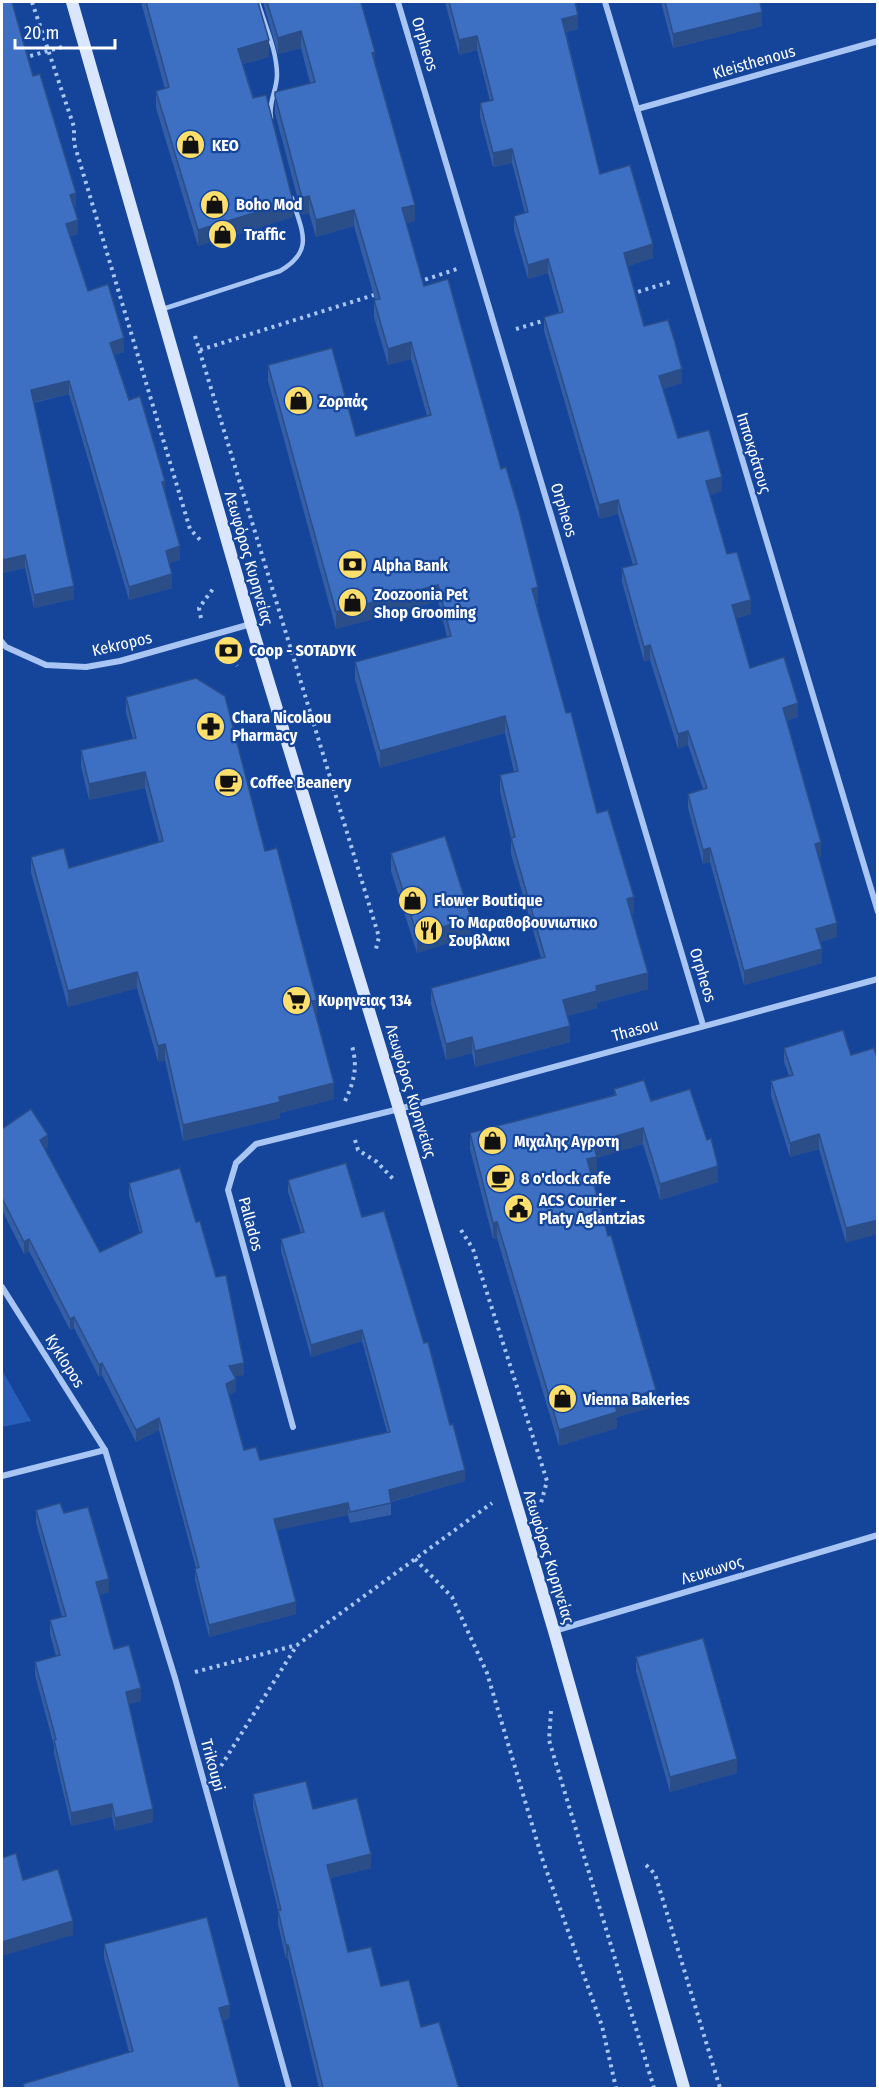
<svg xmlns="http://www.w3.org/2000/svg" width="879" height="2090" font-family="'Fira Sans Condensed',sans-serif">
  <rect width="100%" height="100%" fill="#14459b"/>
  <polygon fill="#275eb9" points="2,1370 31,1421 2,1427"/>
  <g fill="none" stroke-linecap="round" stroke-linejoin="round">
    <g stroke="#a9c5f3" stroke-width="4" stroke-dasharray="3 4.5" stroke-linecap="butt">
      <polyline points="32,2 74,127 74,143 190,529 202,542"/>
      <polyline points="23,58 62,47"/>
      <polyline points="418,282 457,269"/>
      <polyline points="631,294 670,282"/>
      <polyline points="516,329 546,320"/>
      <polyline points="195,336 379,937 376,949"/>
      <polyline points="200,350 377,294"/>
      <polyline points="201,618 199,608 215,586"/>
      <polyline points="218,655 234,661 237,666"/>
      <path d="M345,1101C354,1082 358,1067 352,1046"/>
      <polyline points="355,1140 358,1150 377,1162 395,1181"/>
      <polyline points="461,1230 473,1249 547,1481 541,1503"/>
      <polyline points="415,1559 452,1597 487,1673 542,1858 602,2026 616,2088"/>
      <polyline points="195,1672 297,1645 492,1503"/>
      <polyline points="551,1711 549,1740 654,2088"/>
      <polyline points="221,1766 297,1645"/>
      <polyline points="646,1865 655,1874 720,2088"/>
    </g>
    <g stroke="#a9c5f3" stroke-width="4.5">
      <path d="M258,2C265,25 277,51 277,75C277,90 268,103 271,118"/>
      <path d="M163,309L280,271C316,250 301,230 292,198"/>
    </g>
    <g stroke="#a9c5f3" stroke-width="6">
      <polyline points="398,2 703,1025"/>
      <polyline points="605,2 878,912"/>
      <polyline points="637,109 878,41"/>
      <polyline points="2,642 6,647 46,665 86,667 120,661 251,624"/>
      <polyline points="2,1287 105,1450 175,1678 289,2088"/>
      <polyline points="293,1427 228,1190 236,1163 256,1144 399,1109 878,979"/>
      <polyline points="2,1476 105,1450"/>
      <polyline points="554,1631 878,1535"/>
    </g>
    <polyline stroke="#d9e6fd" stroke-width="12" points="72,2 251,624 399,1109 554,1631 684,2088"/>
  </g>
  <g fill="#345fa7">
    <polygon points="2,2 33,76 76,206 74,207 78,234 70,236 88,291 124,352 114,355 129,400 165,494 180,560 169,563 172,588 129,600 69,394 34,403 74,599 34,608 25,568 3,573 2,567"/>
    <polygon points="141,2 258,2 269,57 243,64 293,217 198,246 156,108 156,91 165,89"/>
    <polygon points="263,2 361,2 375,66 415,221 406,223 424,286 538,604 536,604 566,713 597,813 634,914 632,914 648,989 597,1003 597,1008 567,1016 570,1042 475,1067 472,1053 446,1060 431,1004 431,988 541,958 511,854 511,838 500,792 500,775 514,772 505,733 380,768 355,679 355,662 447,637 438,601 336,629 268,381 268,365 356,436 427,416 411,359 388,365 374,317 374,300 375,300 354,226 316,237 309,213 302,215 275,113 275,96 310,83 301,48 278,54"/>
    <polygon points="445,2 575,2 578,29 566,32 600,174 653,258 628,266 644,326 682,383 663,389 678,438 722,491 710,495 727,554 751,614 735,619 750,668 798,717 786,721 821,857 819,857 837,937 820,942 822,963 744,985 710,862 703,864 688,808 688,794 703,789 688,745 678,749 650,660 644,661 622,582 622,568 633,565 618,514 599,519 544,331 544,317 559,312 548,273 528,279 514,230 514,216 525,213 512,163 493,167 480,117 480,103 490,101 477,50 459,55"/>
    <polygon points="661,2 760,2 762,26 673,48"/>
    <polygon points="126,697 265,851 317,1016 334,1099 280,1113 280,1118 183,1141 165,1060 158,1062 137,988 68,1007 31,873 31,857 69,868 159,842 145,788 89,800 81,766 81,750 133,739 126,713"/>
    <polygon points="391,853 471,936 417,953 391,871"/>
    <polygon points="784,1048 851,1055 846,1243 819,1149 790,1157 771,1096 771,1081 789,1076 784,1062"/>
    <polygon points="614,1089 651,1101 718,1182 660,1200 643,1144 597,1158 597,1173 591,1174 608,1236 656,1406 617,1417 617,1428 559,1446 497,1238 493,1239 470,1149 470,1133 614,1095"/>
    <polygon points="2,1129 48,1147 45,1149 100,1252 140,1233 129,1195 129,1183 196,1222 244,1375 235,1376 236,1391 228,1395 244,1450 260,1460 387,1432 362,1341 311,1357 281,1251 281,1239 301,1233 288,1192 288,1180 362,1217 465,1481 391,1502 391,1515 350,1523 348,1515 277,1530 296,1614 209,1637 195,1580 195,1569 196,1568 159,1430 136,1442 102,1375 99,1377 74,1328 70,1330 29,1251 24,1254 2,1210"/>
    <polygon points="36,1510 64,1513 109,1592 99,1595 114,1649 141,1701 129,1704 153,1822 115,1831 112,1817 71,1826 54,1753 54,1746 35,1675 35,1662 56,1656 50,1634 50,1620 62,1617 36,1523"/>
    <polygon points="636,1657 737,1773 670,1792 636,1671"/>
    <polygon points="253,1794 313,1809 371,1868 330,1878 348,1952 421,2027 459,2088 319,2088 288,1958 286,1959 278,1924 278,1910 253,1807"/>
    <polygon points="104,1944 230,2018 222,2021 240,2088 23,2088 23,2084 129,2052 104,1958"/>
  </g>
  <g fill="#2b4e88">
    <polygon points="762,12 762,26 673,48 673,34"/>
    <polygon points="578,15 578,29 562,33 562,19"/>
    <polygon points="301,31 301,48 278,54 278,38"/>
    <polygon points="477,36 477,50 459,55 459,40"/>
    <polygon points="269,40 269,57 238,65 238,49"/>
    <polygon points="375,52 375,69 372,53"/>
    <polygon points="512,149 512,163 493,167 493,153"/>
    <polygon points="76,193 76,206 70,208 70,195"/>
    <polygon points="309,196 309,213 302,215 302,198"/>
    <polygon points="293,201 293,217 198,246 198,230"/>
    <polygon points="415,205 415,221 402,225 402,208"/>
    <polygon points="354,210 354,226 316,237 316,220"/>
    <polygon points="78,220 78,234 66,237 66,224"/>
    <polygon points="653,244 653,258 624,267 624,253"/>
    <polygon points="548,259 548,273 528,279 528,265"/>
    <polygon points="124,338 124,352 110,356 110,343"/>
    <polygon points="411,342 411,359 388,365 388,349"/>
    <polygon points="682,369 682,383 659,390 659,376"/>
    <polygon points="69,381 69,394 31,403 31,390"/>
    <polygon points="722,477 722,491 706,496 706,481"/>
    <polygon points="165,481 165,494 162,482"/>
    <polygon points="618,500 618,514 599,519 599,505"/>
    <polygon points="180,546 180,560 166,564 166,551"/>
    <polygon points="25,555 25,568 3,573 3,560"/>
    <polygon points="172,574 172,588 129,600 129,587"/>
    <polygon points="438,585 438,601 336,629 336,612"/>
    <polygon points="74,586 74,599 34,608 34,595"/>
    <polygon points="538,587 538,604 532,605 532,589"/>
    <polygon points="751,600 751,614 732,620 732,605"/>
    <polygon points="650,645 650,660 644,661 644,647"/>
    <polygon points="798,703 798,717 783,722 783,708"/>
    <polygon points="505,716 505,733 380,768 380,751"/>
    <polygon points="688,731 688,745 678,749 678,734"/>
    <polygon points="145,772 145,788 89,800 89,784"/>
    <polygon points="821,842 821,857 815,858 815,844"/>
    <polygon points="710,848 710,862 703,864 703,850"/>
    <polygon points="634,897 634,914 627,915 627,899"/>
    <polygon points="471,918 471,936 417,953 417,935"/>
    <polygon points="837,923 837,937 816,943 816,929"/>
    <polygon points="822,949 822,963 744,985 744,971"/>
    <polygon points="137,972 137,988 68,1007 68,991"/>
    <polygon points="648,973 648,989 597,1003 597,1008 563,1017 563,1000 596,986"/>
    <polygon points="317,1000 317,1016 312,1017 312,1001"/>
    <polygon points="570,1026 570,1042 475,1067 475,1051"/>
    <polygon points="472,1037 472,1053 446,1060 446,1044"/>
    <polygon points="165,1044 165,1060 158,1062 158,1046"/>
    <polygon points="334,1083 334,1099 280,1113 280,1118 183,1141 183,1125 279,1097"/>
    <polygon points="643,1128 643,1144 597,1158 597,1173 587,1175 587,1159 593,1143"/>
    <polygon points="819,1134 819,1149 790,1157 790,1143"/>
    <polygon points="48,1135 48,1147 40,1152 40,1140"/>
    <polygon points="718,1166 718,1182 660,1200 660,1184"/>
    <polygon points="878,1220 878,1234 846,1243 846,1228"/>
    <polygon points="497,1222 497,1238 493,1239 493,1223"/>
    <polygon points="29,1239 29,1251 24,1254 24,1242"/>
    <polygon points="74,1317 74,1328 70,1330 70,1319"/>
    <polygon points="362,1330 362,1341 311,1357 311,1345"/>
    <polygon points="102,1363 102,1375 99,1377 99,1365"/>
    <polygon points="244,1363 244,1375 229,1378 229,1366"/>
    <polygon points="236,1379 236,1391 226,1396 226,1384"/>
    <polygon points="656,1390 656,1406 617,1417 617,1428 559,1446 559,1430 614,1402"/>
    <polygon points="159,1418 159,1430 136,1442 136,1430"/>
    <polygon points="465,1470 465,1481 389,1502 389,1490"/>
    <polygon points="348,1503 348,1515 274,1531 274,1519"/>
    <polygon points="109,1579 109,1592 96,1596 96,1582"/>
    <polygon points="296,1602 296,1614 209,1637 209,1625"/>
    <polygon points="141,1688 141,1701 126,1705 126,1692"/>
    <polygon points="737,1759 737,1773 670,1792 670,1777"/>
    <polygon points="112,1804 112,1817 71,1826 71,1813"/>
    <polygon points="153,1809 153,1822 115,1831 115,1818"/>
    <polygon points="371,1854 371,1868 327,1879 327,1865"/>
    <polygon points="73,1921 73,1935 2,1956 2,1942"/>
    <polygon points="286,1945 288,1945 288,1958 286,1959"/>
    <polygon points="230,2005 230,2018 219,2021 219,2008"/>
  </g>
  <g fill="#3d6fc2" stroke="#2b4e88" stroke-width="1.5">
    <polygon points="2,2 12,2 33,76 40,74 76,193 70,195 78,220 66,224 88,291 108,284 124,338 110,343 129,400 140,396 165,481 162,482 180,546 166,551 172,574 129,587 69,381 31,390 74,586 34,595 25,555 3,560 2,554"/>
    <polygon points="146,2 258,2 269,40 238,49 253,98 266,95 293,201 198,230 156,91 169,87"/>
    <polygon points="267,2 361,2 375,52 372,53 415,205 402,208 424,286 448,279 501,469 506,467 519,511 538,587 532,589 566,713 571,712 597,813 608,810 634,897 627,899 648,973 596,986 597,991 563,1000 570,1026 475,1051 472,1037 446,1044 431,988 545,957 511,838 515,837 500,775 518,771 505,716 380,751 355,662 451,636 438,585 336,612 268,365 332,348 356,436 431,415 411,342 388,349 374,300 380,299 354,210 316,220 309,196 302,198 275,96 275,92 315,82 301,31 278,38"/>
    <polygon points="449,2 575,2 578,15 562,19 600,174 630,165 653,244 624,253 644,326 668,320 675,342 682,369 659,376 678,438 709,430 722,477 706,481 727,554 737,552 751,600 732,605 750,668 784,657 798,703 783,708 821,842 815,844 837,923 816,929 822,949 744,971 710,848 703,850 688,794 707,788 688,731 678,734 650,645 644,647 622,568 637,564 618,500 599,505 544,317 563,312 548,259 528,265 514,216 528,212 512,149 493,153 480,103 493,100 477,36 459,40"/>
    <polygon points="665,2 760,2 762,12 673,34"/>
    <polygon points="196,678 225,696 265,851 277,848 317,1000 312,1001 334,1083 279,1097 280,1102 183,1125 165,1044 158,1046 137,972 68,991 31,857 64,848 69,868 163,841 145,772 89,784 81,750 136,738 126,697"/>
    <polygon points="445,836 471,918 417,935 391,853"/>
    <polygon points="843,1030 851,1055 874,1048 878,1061 878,1220 846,1228 819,1134 790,1143 771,1081 793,1075 784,1048"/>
    <polygon points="644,1080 651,1101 690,1089 707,1140 711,1138 718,1166 660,1184 643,1128 593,1143 597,1157 587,1159 608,1236 611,1235 656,1390 614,1402 617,1412 559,1430 497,1222 493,1223 470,1133 616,1095 614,1089"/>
    <polygon points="31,1109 48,1135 40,1140 100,1252 142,1232 129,1183 180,1168 196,1222 200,1221 216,1277 226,1275 244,1363 229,1366 236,1379 226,1384 244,1450 256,1447 260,1460 390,1432 362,1330 311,1345 281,1239 304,1232 288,1180 346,1163 362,1217 384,1211 424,1343 428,1342 450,1425 453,1424 465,1470 389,1490 391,1503 350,1512 348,1503 274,1519 296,1602 209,1625 195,1569 199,1567 159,1418 136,1430 102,1363 99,1365 74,1317 70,1319 29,1239 24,1242 2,1198 2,1129"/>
    <polygon points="60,1503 64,1513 88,1507 109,1579 96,1582 114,1649 129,1645 141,1688 126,1692 153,1809 115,1818 112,1804 71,1813 54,1740 56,1739 35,1662 60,1655 50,1620 66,1616 36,1510"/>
    <polygon points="703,1638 737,1759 670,1777 636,1657"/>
    <polygon points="306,1781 313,1809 357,1798 371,1854 327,1865 348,1952 371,1947 381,1986 409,1980 421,2027 439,2022 459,2088 323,2088 288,1945 286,1945 278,1910 281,1910 253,1794"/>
    <polygon points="16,1853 23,1880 58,1869 73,1921 2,1942 2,1858"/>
    <polygon points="207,1917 230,2005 219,2008 240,2088 24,2088 23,2084 133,2051 104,1944"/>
  </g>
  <defs>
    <symbol id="shop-disc" viewBox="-11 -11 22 22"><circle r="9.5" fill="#ffdf6b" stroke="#14459b"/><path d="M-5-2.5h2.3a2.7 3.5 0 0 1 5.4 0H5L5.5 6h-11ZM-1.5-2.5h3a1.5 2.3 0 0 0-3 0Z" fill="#111"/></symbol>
    <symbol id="bank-disc" viewBox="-11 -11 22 22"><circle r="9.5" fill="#ffdf6b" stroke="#14459b"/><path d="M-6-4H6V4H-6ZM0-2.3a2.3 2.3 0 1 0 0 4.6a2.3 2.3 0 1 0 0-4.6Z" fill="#111"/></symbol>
    <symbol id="pharmacy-disc" viewBox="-11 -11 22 22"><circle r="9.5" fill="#ffdf6b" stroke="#14459b"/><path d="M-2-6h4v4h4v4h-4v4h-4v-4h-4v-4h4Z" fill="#111"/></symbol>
    <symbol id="cafe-disc" viewBox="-11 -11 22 22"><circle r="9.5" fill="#ffdf6b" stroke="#14459b"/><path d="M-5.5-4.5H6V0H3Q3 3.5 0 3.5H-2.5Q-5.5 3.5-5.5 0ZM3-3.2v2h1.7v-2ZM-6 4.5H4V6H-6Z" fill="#111"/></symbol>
    <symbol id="restaurant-disc" viewBox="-11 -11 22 22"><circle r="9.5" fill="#ffdf6b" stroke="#14459b"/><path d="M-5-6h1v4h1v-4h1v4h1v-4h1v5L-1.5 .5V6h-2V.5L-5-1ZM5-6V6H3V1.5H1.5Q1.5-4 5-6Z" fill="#111"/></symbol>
    <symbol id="supermarket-disc" viewBox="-11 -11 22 22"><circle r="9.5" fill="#ffdf6b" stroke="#14459b"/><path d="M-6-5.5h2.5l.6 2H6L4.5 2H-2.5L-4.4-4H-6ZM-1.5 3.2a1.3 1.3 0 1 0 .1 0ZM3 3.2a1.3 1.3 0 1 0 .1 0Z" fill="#111"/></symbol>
    <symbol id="civic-disc" viewBox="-11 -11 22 22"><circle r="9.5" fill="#ffdf6b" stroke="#14459b"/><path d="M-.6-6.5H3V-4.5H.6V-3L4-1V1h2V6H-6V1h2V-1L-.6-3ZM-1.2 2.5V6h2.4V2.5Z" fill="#111"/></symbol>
  </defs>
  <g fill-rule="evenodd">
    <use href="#shop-disc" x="174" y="128" width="33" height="33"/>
    <use href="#shop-disc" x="198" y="188" width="33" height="33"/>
    <use href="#shop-disc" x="206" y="218" width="33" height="33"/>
    <use href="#shop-disc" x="282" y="384" width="33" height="33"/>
    <use href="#bank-disc" x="336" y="548" width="33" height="33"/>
    <use href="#shop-disc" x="336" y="586" width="33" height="33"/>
    <use href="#bank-disc" x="212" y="634" width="33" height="33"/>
    <use href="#pharmacy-disc" x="194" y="710" width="33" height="33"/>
    <use href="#cafe-disc" x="212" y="766" width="33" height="33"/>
    <use href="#shop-disc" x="396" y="884" width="33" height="33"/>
    <use href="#restaurant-disc" x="412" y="914" width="33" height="33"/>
    <use href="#supermarket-disc" x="280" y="984" width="33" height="33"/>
    <use href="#shop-disc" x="476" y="1124" width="33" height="33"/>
    <use href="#cafe-disc" x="484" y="1162" width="33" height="33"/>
    <use href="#civic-disc" x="502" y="1192" width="33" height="33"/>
    <use href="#shop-disc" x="546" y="1382" width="33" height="33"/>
  </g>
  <g text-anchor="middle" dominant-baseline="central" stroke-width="4.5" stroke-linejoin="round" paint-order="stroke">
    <g font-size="16" fill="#fff" stroke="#14459b">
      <text transform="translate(425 44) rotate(73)">Orpheos</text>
      <text transform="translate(754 62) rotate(-16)">Kleisthenous</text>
      <text transform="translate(754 453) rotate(73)">Ιπποκράτους</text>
      <text transform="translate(564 510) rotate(73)">Orpheos</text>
      <text transform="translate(249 558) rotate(74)">Λεωφόρος Κυρηνείας</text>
      <text transform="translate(122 644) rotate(-13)">Kekropos</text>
      <text transform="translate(703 975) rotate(73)">Orpheos</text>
      <text transform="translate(635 1030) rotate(-15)">Thasou</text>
      <text transform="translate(411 1091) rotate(73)">Λεωφόρος Κυρηνείας</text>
      <text transform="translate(251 1224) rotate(75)">Pallados</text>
      <text transform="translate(65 1361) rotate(58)">Kyklopos</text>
      <text transform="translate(549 1557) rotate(73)">Λεωφόρος Κυρηνείας</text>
      <text transform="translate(712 1570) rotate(-17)">Λευκωνος</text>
      <text transform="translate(213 1765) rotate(75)">Trikoupi</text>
    </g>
    <g font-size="16" font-weight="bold" fill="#fff" stroke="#14459b" text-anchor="start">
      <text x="212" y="145">KEO</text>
      <text x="236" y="204">Boho Mod</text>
      <text x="244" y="234">Traffic</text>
      <text x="319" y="401">Ζορπάς</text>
      <text x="373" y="565">Alpha Bank</text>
      <text x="374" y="594">Zoozoonia Pet<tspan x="374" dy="18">Shop Grooming</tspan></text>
      <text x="249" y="650">Coop - SOTADYK</text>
      <text x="232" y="717">Chara Nicolaou<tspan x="232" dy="18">Pharmacy</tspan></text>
      <text x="250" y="782">Coffee Beanery</text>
      <text x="434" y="900">Flower Boutique</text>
      <text x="449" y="922">Το Μαραθοβουνιωτικο<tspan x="449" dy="18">Σουβλακι</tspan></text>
      <text x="318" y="1000">Κυρηνειας 134</text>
      <text x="514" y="1141">Μιχαλης Αγροτη</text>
      <text x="521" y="1178">8 o'clock cafe</text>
      <text x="539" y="1200">ACS Courier -<tspan x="539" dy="18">Platy Aglantzias</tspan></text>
      <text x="583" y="1399">Vienna Bakeries</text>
    </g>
  </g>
  <rect width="879" height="2090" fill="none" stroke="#ffffff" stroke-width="6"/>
  <path d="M15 39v9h100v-9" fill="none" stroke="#ffffff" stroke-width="3"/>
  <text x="24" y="39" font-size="18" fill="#ffffff" stroke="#14459b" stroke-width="4.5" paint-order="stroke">20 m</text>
</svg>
